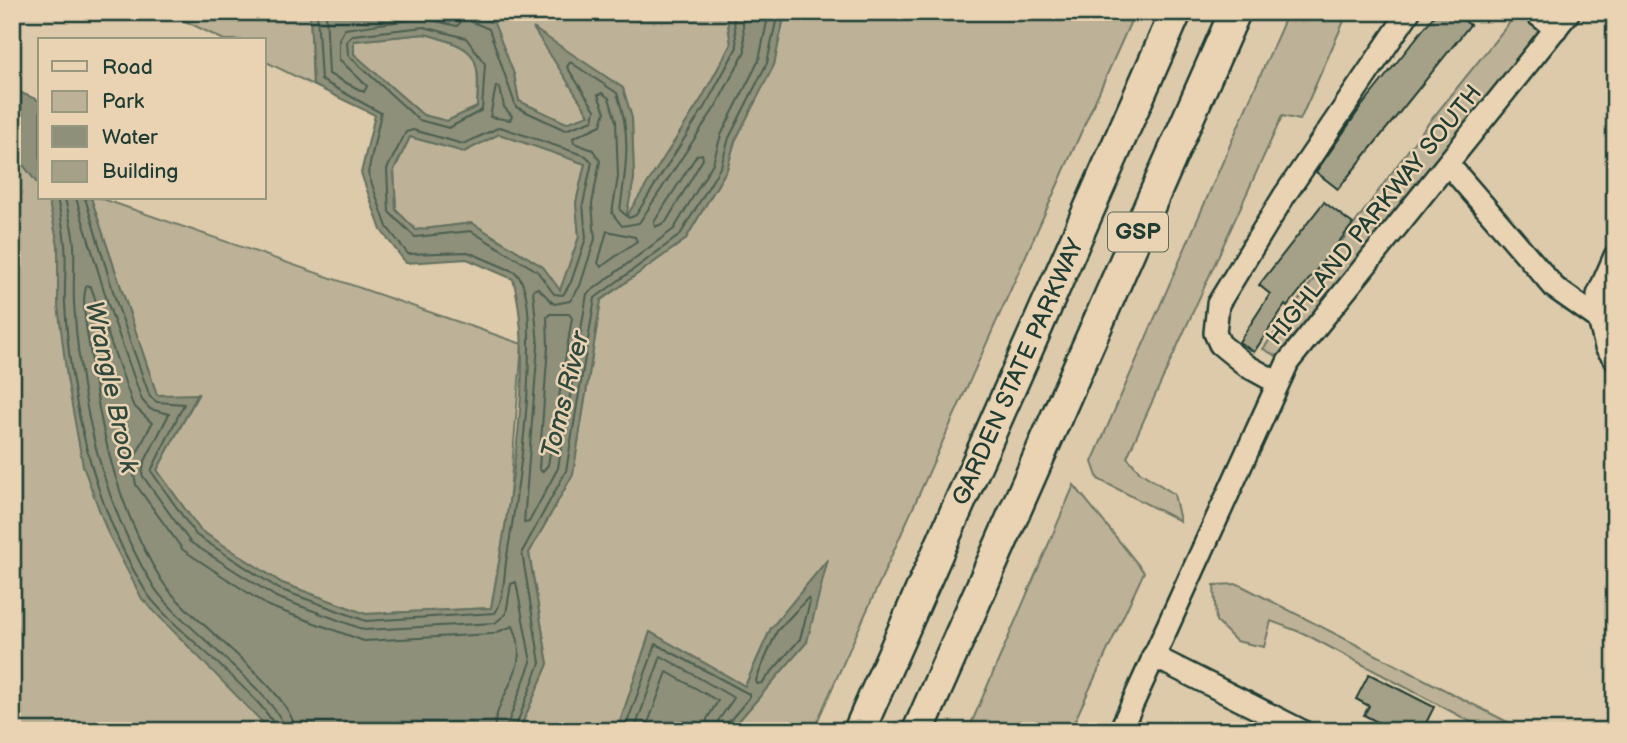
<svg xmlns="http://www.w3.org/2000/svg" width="1627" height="743" font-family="'Balsamiq Sans',sans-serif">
  <rect width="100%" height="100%" fill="#ddcaaa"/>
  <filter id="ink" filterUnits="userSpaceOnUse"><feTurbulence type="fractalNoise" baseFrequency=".0143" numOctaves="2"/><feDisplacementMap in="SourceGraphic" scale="14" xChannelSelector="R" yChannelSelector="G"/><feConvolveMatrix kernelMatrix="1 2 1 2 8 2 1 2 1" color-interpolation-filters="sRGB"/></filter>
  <g filter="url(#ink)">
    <g fill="#bdb297" stroke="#6e7866" stroke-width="2">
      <polygon points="167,12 310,12 313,85 264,61 264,40 224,40"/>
      <polygon points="466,12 726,12 731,44 702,98 625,219 634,179 632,118 535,29 590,115 566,123 519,101 514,74"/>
      <polygon points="785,12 1135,12 813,731 730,731 807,642 771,628 745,686 650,632 617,731 519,731 548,664 529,553 573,474 601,300 685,240 727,169 735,141 774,65"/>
      <polygon points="1288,12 1348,12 1300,120 1282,116 1127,457 1140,472 1174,494 1180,521 1098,479 1092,462"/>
      <polygon points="1518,12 1563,12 1280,358 1263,349 1423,130"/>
      <path d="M425,34C477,49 480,52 477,107L447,121L423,115L354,54V41Z"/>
      <polygon points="499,134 585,163 576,203 579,237 560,291 543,267 472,223 416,230 396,210 394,170 410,137 464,152"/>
      <polygon points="12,150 40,187 40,198 50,200 58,245 58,305 242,698 271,731 12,731"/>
      <polygon points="91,198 100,198 522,344 509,505 491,608 366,614 282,583 200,530 157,470 198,395 157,395"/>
      <polygon points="1074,485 1144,572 1070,731 968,731"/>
      <polygon points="1238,584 1525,731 1488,731 1305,634 1271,621 1264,647 1236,641 1216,621 1214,585"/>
    </g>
    <g fill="#8e907a" stroke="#626f5e" stroke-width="2" fill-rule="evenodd">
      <path d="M310,12H466L494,23L514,74L519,101L566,123L589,115L533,28L623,88L632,118L634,179L626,217L702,98L731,44L726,12H785L774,65L735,141L727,169L685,240L601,300L573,474L529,553L548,664L519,731H271L142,599L107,531L83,466L67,378L58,305V245L48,198H91L157,395L198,394L157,470L200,530L282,583L366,614L491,608C507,516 537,369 513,279L467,259L406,263L381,230L361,173L375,115L313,85ZM425,34C476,48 481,52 477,107L447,121L423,115L354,54V41ZM499,134L585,164L576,203L579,237L560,290L543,267L472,223L416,230L396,210L394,170L410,137L464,152Z"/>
      <polygon points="12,89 40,101 40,187 12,150"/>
      <polygon points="828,559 807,642 730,731 617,731 650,632 745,686 771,628"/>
    </g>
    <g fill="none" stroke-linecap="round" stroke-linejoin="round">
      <g stroke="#4b5e50" stroke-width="2">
        <polyline points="326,12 329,74 364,92 367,86 339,59 339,39 345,29 423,18 457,26 460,23 458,12"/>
        <path d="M467,12L470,21L489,29L516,107L565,130L593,120L595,110L567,67L570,62L617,93C632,136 626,167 620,210L629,218L636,215L708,101L737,47L733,12"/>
        <polyline points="742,12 745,51 716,106 639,223 622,226 612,213 618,177 616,121 609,98 602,93 598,95 605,112 601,125 573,138 574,143 593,150 600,161 592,204 595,239 580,286 570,301 554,304 538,288 533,290 538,345 524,523 529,522 558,468 587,294 674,229 713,163 721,135 759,60 769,12"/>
        <polygon points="424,27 466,38 485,64 482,110 449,128 419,120 348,55 347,41 353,35"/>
        <polygon points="496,86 500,88 504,107 512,116 510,120 490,117"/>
        <polygon points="500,127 586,156 592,162 583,204 586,238 571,282 563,295 554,294 537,271 471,231 415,237 389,212 387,169 406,132 413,130 463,144"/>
        <polygon points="702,154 703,159 666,222 655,227 654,222 697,155"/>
        <path d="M57,198C60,213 64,229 65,245C67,264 64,284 65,303C70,402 94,507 146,592C165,623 273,703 276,731"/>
        <path d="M65,198C68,213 73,229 74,245C75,264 73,284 74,303C80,400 102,504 154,587C174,620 283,699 285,731"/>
        <polyline points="76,198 109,307 142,400 150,409 169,414 144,463 142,475 190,542 276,597 365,630 495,623 506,614 511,584 516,582 531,662 505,731"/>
        <path d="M85,198L117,304L150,397L157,402L184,404L151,471L196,535L279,589L366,621L495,613C504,600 504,577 506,562C518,490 529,417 529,344C529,325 530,286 515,272L468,252L408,254L387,227L368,173L381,113L321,80L317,12"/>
        <polygon points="607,231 635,237 637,241 601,267 598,263"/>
        <polygon points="550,314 569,314 572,318 548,465 542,472 539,468 548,346 547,317"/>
        <polygon points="808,598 810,602 800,639 762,683 757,684 756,680 777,631"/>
        <path d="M295,731C294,690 186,619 162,581C121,515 102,440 92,364C90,345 79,301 87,285L91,287L133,405L152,423L132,463L136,485L183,550L268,606L364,641L492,634L513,626C533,671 496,691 494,731"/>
        <polyline points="514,731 540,663 522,552 566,471 595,298 680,235 721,166 729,138 767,63 778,12"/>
        <polyline points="624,731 656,644 749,694 749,698 727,724 725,731"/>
        <polyline points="634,731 661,656 734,698 718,721 716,731"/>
        <polyline points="645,731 667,672 718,701 707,719 706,731"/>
      </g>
    </g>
    <g fill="#a5a188" stroke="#1f3d34" stroke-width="2">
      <polygon points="1437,12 1453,12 1470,25 1338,189 1316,172 1361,107"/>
      <polygon points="1324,202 1353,224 1287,307 1285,305 1254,352 1239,342 1270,294 1259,285"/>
      <polygon points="1369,674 1434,707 1422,731 1408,725 1406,731 1394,731 1364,715 1369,706 1356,699"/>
    </g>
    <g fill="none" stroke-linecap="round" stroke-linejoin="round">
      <defs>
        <g id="minor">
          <polyline points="1534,12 1556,29"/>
          <polyline points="1448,164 1555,288 1599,319 1606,347 1615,359"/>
          <polyline points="1599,319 1598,295 1615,256"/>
          <polyline points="1278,383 1247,366 1220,344 1215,333 1218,304 1284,196 1409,12"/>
          <polyline points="1153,656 1302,731"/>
          <polyline points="1120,731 1288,362 1569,12"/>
        </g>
        <g id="highway">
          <polyline points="859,731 1176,12"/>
          <polyline points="918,731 1235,12"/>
        </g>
      </defs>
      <use href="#minor" stroke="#1f3d34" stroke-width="26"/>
      <use href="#highway" stroke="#1f3d34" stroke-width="35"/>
      <use href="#minor" stroke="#e9d3b2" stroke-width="21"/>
      <use href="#highway" stroke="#e9d3b2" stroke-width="30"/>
    </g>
  </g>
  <g text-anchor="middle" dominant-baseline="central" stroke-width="5" stroke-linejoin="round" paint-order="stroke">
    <rect fill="#e9d3b2" stroke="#5c6a5a" stroke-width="2" x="1108" y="212.5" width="60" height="39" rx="5"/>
    <g font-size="23" font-weight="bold" fill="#1f3d34">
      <text x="1138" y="232">GSP</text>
    </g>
    <g font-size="24" fill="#1f3d34" stroke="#e9d3b2">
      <text transform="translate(1374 215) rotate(-51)">HIGHLAND PARKWAY SOUTH</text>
      <text transform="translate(1018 372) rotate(-66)">GARDEN STATE PARKWAY</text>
    </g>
    <g font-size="26" font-style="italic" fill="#30493e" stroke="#e9d3b2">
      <text transform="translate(111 387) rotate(78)">Wrangle Brook</text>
      <text transform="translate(566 395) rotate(-76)">Toms River</text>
    </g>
  </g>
  <rect width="1627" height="743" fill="none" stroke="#e9d3b2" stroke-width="42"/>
  <rect x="21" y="21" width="1585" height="701" fill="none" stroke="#1f3d34" stroke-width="2.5" filter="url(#ink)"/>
  <rect x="38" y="38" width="228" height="161" fill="#e9d3b2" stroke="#989780" stroke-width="2"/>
  <rect x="52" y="61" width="35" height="10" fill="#e9d3b2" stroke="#989780" stroke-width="2"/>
  <text x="102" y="74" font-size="21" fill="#1f3d34">Road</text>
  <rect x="52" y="91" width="35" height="21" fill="#bdb297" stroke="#989780" stroke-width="2"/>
  <text x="102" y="108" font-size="21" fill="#1f3d34">Park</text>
  <rect x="52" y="126" width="35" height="21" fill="#8e907a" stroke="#989780" stroke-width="2"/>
  <text x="102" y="144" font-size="21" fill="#1f3d34">Water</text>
  <rect x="52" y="161" width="35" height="21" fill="#a5a188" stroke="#989780" stroke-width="2"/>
  <text x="102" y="178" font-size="21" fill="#1f3d34">Building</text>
</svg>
